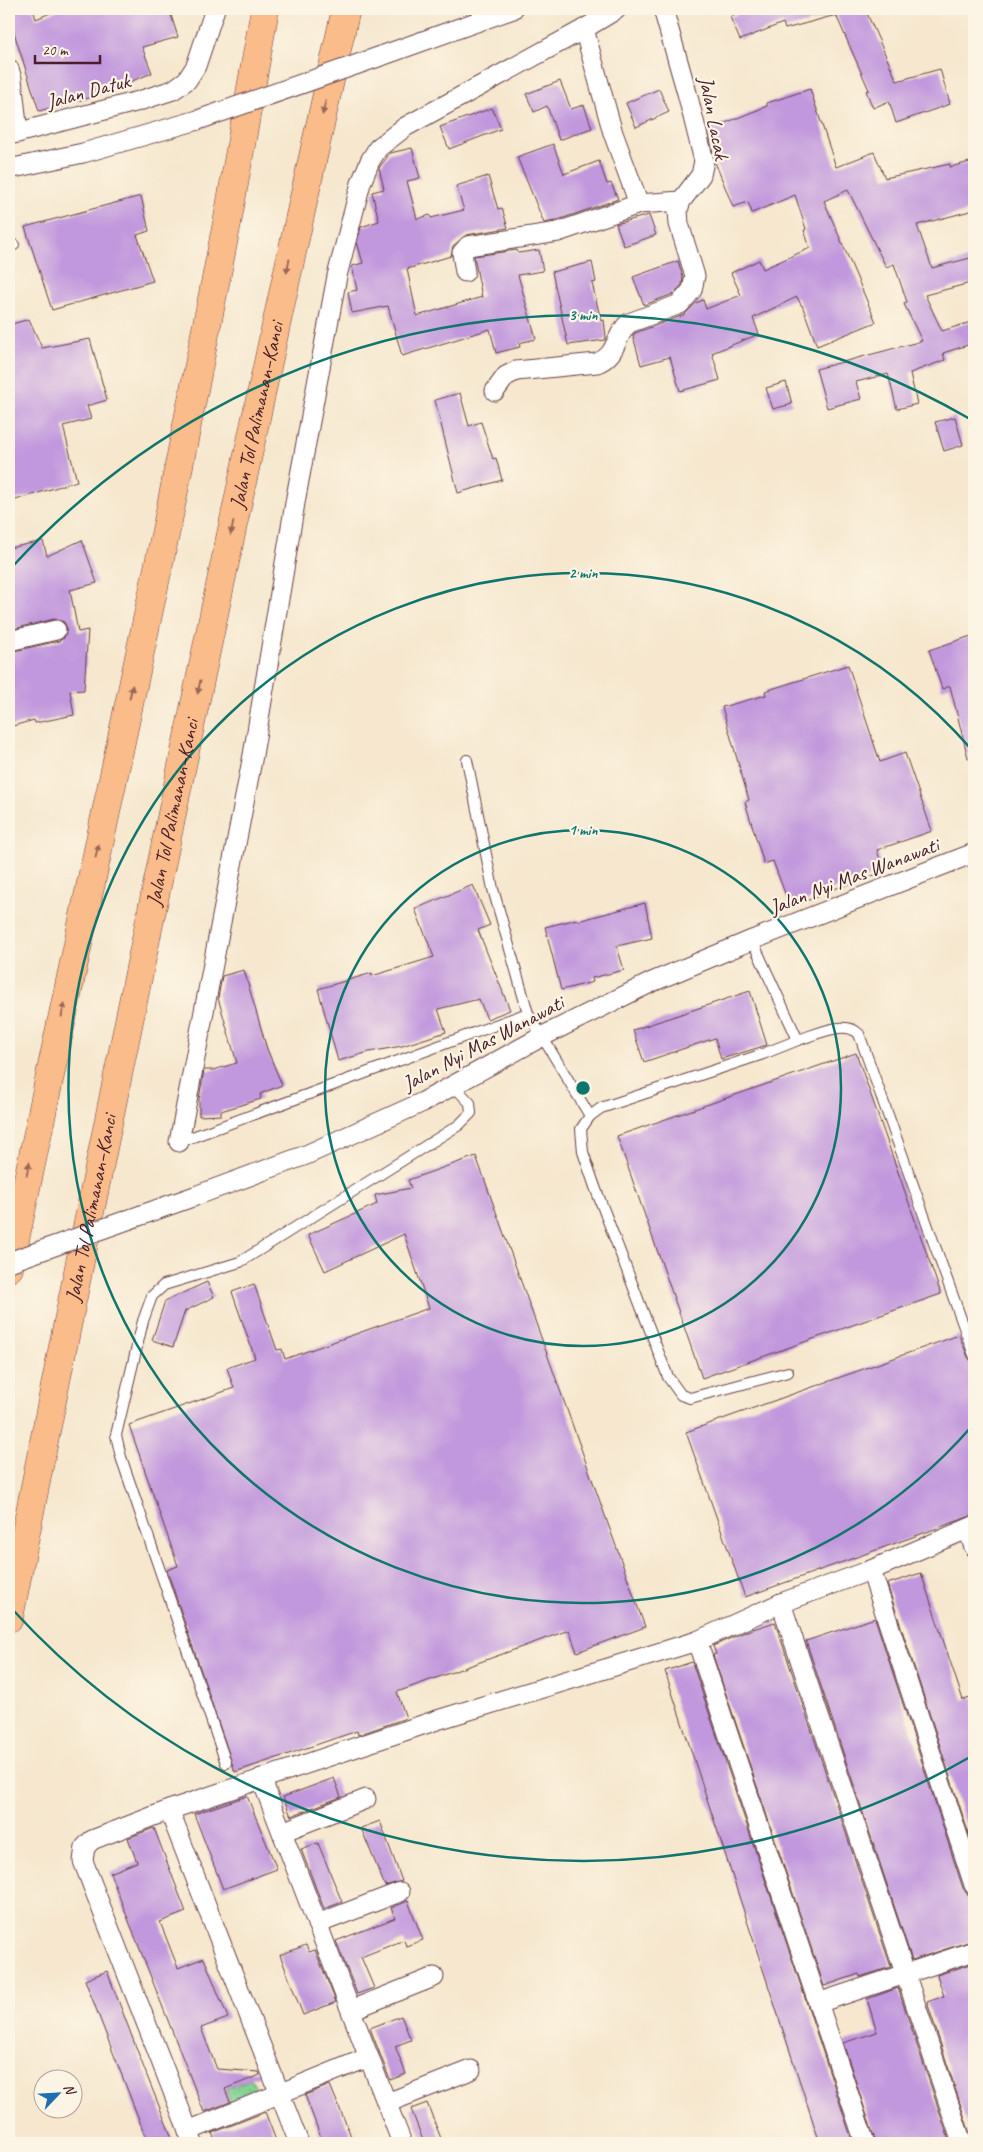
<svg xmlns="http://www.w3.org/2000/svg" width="983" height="2152" font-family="Caveat,sans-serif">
  <defs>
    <pattern id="grass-dots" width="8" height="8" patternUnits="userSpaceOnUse" patternTransform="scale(1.25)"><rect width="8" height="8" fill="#85d494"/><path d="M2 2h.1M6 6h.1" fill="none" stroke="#74b680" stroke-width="1.8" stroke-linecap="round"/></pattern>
  </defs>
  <rect width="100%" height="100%" fill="#fcf5e5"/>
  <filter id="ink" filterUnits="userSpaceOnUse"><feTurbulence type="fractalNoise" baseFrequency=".02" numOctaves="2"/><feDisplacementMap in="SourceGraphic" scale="10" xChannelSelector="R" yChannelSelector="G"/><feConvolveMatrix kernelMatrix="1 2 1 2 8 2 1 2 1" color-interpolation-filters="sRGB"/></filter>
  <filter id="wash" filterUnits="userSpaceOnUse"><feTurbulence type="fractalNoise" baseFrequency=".0096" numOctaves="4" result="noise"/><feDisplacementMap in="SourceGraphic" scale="20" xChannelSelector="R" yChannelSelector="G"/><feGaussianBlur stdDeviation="1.12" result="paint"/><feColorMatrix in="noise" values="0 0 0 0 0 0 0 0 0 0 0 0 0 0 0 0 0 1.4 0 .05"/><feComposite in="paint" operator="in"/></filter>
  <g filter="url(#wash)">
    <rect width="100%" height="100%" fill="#f6e7ce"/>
    <polygon fill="url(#grass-dots)" stroke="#687a60" points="252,2079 258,2094 231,2104 226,2089"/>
    <g id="blocks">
      <g fill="#c197dd">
        <polygon points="9,9 33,9 36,19 60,9 169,9 178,37 142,47 152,73 92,97 39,111 9,17"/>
        <polygon points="751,9 865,9 897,81 940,69 950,104 896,123 889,101 873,108 866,91 869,90 836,15 785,29 783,23 740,40 730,17"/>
        <polygon points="560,81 571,109 584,105 592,128 559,140 547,106 534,112 526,94"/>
        <polygon points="659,89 669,112 636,127 626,103"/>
        <polygon points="810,89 836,167 874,152 885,178 950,164 950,167 974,161 974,210 917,225 932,268 974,257 974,282 925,295 942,331 974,321 974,343 943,353 945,360 910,373 917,404 897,409 888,374 856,382 861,399 827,408 816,369 922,341 904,304 907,302 894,264 886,267 848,190 824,201 876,322 817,346 802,305 801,305 797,297 753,318 759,334 712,353 720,380 680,391 670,357 641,365 633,336 635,333 684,315 696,303 703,300 706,309 741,295 731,273 759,260 763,269 810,248 804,230 806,229 795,195 752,213 748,202 733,207 715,162 708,130 767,106 767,103"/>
        <polygon points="492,108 501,129 449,149 440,127"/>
        <polygon points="553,144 564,174 599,161 607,184 611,183 618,199 555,221 544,223 517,157"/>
        <polygon points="412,148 420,178 407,181 417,219 430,215 431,218 464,210 456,186 488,176 498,209 502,208 508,228 466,235 453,246 451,256 407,269 417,316 482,297 474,256 517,250 518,253 539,250 543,271 518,275 536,339 519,343 520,347 496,353 490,329 402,356 388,306 352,313 348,292 357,290 352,266 363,263 357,242 361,227 379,221 372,192 384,189 379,168 390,153"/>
        <polygon points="141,196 149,231 137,235 153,281 52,310 25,227"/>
        <polygon points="649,215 656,235 624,246 616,224"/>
        <polygon points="678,261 683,277 682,285 673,294 644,305 633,277"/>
        <polygon points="592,262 596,282 592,283 601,321 604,320 606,337 605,340 568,345 552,272"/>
        <polygon points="29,319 42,348 90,339 107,400 87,406 91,419 63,426 77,481 9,502 9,325"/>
        <polygon points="786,382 792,404 773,409 766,388"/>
        <polygon points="460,393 469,426 481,422 493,459 496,458 502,480 458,493 435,400"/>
        <polygon points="955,417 963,445 944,451 935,422"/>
        <polygon points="82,540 97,583 70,590 78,632 88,630 84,690 70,691 74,715 35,723 34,720 9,727 9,652 59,641 64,638 67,628 64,622 54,619 9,630 9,548 43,541 47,556"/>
        <polygon points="974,635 974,757 968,758 950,686 942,689 929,650"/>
        <polygon points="848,665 880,762 905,753 932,831 877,850 884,872 819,894 819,896 790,907 773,861 764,864 745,802 749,800 722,707 766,695 765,691"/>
        <polygon points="473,885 490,925 478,930 510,1010 487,1019 479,999 438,1009 446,1032 402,1046 369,1052 338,1061 318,989 372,973 372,976 434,957 415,909"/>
        <polygon points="645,903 652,938 617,946 624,970 592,978 593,982 561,990 545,927 577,919 578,921"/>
        <polygon points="244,970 267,1049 282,1085 260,1094 261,1099 221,1111 221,1115 199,1116 199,1099 204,1070 213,1070 237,1063 218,998 222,976"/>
        <polygon points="750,991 767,1045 721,1059 715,1038 644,1062 633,1030"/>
        <polygon points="856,1053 941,1294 702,1378 617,1136"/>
        <polygon points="476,1156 645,1627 577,1652 569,1630 397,1692 406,1718 358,1735 357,1731 235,1772 167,1570 178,1566 129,1425 234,1388 227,1368 255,1358 232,1292 254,1284 277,1350 282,1349 285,1359 429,1308 404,1234 325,1271 308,1235 377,1204 375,1195 411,1188 408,1180"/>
        <polygon points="207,1282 214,1297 185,1311 173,1347 152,1340 165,1301"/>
        <polygon points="959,1335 968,1357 974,1365 974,1515 745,1597 686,1432"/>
        <polygon points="921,1573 963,1700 974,1697 974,1850 887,1584"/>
        <polygon points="875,1618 963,1888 967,1894 974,1896 974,1940 912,1960 806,1641"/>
        <polygon points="775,1622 891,1967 860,1977 859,1974 824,1986 713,1655 716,1654 713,1646 747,1631"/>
        <polygon points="692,1662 808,2007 853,2143 820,2143 665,1671"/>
        <polygon points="334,1778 341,1797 291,1816 283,1797"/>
        <polygon points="247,1796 277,1869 223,1889 194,1814"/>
        <polygon points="380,1821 402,1881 385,1886 361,1828"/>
        <polygon points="154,1828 186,1912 160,1922 178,1968 204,1958 228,2018 201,2028 217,2069 259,2072 260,2075 225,2089 230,2102 204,2112 110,1873 137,1862 128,1838"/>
        <polygon points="318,1843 342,1902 324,1909 301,1849"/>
        <polygon points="408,1901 423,1940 406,1946 404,1940 361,1957 374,1988 357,1994 336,1941 395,1918 391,1908"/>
        <polygon points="306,1945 309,1952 315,1950 336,2002 303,2015 280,1955"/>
        <polygon points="974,1963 974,2143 973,2143 927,2002 944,1996 937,1975"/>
        <polygon points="107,1971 147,2076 174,2143 148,2143 85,1980"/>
        <polygon points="898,1988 950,2143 876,2143 843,2043 877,2032 867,1999"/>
        <polygon points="401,2016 411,2040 395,2046 406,2074 390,2080 370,2028"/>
        <polygon points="330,2085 349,2131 353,2143 323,2143 305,2095"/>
        <polygon points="427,2103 438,2131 443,2143 424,2143 411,2109"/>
        <polygon points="265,2112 277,2143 216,2143 212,2133"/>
      </g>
    </g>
  </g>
  <g filter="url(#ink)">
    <use href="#blocks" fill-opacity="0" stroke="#643d43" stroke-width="1"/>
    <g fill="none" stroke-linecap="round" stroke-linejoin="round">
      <defs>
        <g id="lane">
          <polyline points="9,246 14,245"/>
          <polyline points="467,760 493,889 528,1013"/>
          <polyline points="752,940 798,1040 763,1054 601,1108 590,1116 581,1129 583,1152 595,1187 668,1377 681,1395 690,1398 788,1372"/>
          <path d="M798,1040C815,1035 845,1019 859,1034L974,1355"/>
          <polyline points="179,1142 528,1013 590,1116"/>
          <polyline points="226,1763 133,1492 121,1457 116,1435 143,1321 152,1296 164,1285 240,1262 459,1125 471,1113 470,1103 454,1086"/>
        </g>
        <g id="street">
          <polyline points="584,29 613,133 639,204 681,201"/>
          <polyline points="381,56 513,9"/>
          <polyline points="9,69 12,79 18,133"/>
          <polyline points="9,135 139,101 173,90 187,80 196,66 215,9"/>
          <polyline points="9,169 83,153 198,120"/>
          <polyline points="465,272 462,253 468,246 558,232 639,204"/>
          <path d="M495,391L506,376L516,371L597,363C618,355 614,336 629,323L680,304L692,290L695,276L679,224L678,210L681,201L701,175L704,161L687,93L663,9"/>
          <polyline points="9,641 56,630"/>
          <polyline points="179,1142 253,755 296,497 337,276 361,183 370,161 378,148 405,127 584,29 617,9"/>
          <polyline points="195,1196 306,1155 423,1102 543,1036 652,982 752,940 974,853"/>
          <polyline points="974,1526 871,1570 974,1885"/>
          <polyline points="968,1529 974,1547"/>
          <polyline points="781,1603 962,2143"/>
          <polyline points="261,1778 402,2143"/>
          <polyline points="169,1810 299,2143"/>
          <polyline points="282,1832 366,1799"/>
          <polyline points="317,1924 400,1892"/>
          <polyline points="818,2003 974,1951"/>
          <polyline points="351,2010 434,1977"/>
          <polyline points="387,2103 471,2070"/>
          <polyline points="188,2131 369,2057"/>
          <polyline points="193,2143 83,1861 85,1847 92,1840 169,1810 437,1720 697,1641"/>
          <polyline points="865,2143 697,1641 781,1603 871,1570"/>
        </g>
        <g id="highway">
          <polyline points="9,1268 168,521 228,218 265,9"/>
          <path id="s1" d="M9,1618C115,1080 226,543 346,9"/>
        </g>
      </defs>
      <use href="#lane" stroke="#643d43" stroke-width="12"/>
      <use href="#street" stroke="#643d43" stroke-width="21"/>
      <use href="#highway" stroke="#643d43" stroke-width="29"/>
      <use href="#lane" stroke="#fff" stroke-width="10"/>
      <use href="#street" stroke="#fff" stroke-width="19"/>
      <use href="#highway" stroke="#fabc8b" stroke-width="28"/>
      <defs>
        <g id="street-bridge">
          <polyline points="198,120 381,56"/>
          <polyline points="9,1262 195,1196"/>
        </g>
      </defs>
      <use href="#street-bridge" stroke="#643d43" stroke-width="21" stroke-linecap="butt"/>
      <use href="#street-bridge" stroke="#fff" stroke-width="19"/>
    </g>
    <defs><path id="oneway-solid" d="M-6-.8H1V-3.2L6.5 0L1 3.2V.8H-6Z" transform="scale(1.25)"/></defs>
    <g fill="#996656">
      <use href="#oneway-solid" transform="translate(324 108) rotate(103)"/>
      <use href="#oneway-solid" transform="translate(288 266) rotate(102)"/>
      <use href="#oneway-solid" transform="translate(232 528) rotate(102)"/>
      <use href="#oneway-solid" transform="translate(199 687) rotate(102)"/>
      <use href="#oneway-solid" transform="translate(131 692) rotate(-78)"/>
      <use href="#oneway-solid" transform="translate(97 851) rotate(-78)"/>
      <use href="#oneway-solid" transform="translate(63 1010) rotate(-78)"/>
      <use href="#oneway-solid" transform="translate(28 1169) rotate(-78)"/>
    </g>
  </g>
  <g fill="none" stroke="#0f766e" stroke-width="2.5">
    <circle cx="583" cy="1088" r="258"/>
    <path d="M972 1426A515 515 0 1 1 972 750"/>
    <path d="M970 1757A773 773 0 0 1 13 1610M13 566A773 773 0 0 1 970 419"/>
  </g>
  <g text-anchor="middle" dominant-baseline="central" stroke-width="4.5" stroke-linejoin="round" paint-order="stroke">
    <g font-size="21" fill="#4a1f2b" stroke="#fcf5e5">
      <text transform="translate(88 91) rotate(-15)">Jalan Datuk</text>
      <text transform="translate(714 118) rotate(79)">Jalan Lacak</text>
      <text stroke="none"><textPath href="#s1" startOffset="1228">Jalan Tol Palimanan–Kanci</textPath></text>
      <text stroke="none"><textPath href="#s1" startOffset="822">Jalan Tol Palimanan–Kanci</textPath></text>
      <text transform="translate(854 876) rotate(-21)">Jalan Nyi Mas Wanawati</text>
      <text transform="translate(483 1043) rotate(-28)">Jalan Nyi Mas Wanawati</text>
      <text stroke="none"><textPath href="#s1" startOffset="418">Jalan Tol Palimanan–Kanci</textPath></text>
    </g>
  </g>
  <circle cx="583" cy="1088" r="8" fill="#0f766e" stroke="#fcf5e5" stroke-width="2.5"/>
  <g font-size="15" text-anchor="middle" font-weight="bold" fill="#0f766e" stroke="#fcf5e5" stroke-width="4.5" stroke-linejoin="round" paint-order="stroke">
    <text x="583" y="320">3 min</text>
    <text x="583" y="578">2 min</text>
    <text x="583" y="835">1 min</text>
  </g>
  <rect width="983" height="2152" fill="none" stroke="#fcf5e5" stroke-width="30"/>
  <g transform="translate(58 2094) rotate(65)"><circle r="24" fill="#fcf5e5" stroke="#b59f9b"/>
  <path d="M0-4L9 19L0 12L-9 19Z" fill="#1f6fb2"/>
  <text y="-8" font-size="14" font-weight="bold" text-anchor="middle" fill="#4a1f2b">N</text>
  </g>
  <path d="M35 55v8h65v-8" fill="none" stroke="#4a1f2b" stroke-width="2.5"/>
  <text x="42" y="55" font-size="15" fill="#4a1f2b" stroke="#fcf5e5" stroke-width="4" paint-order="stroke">20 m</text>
</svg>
